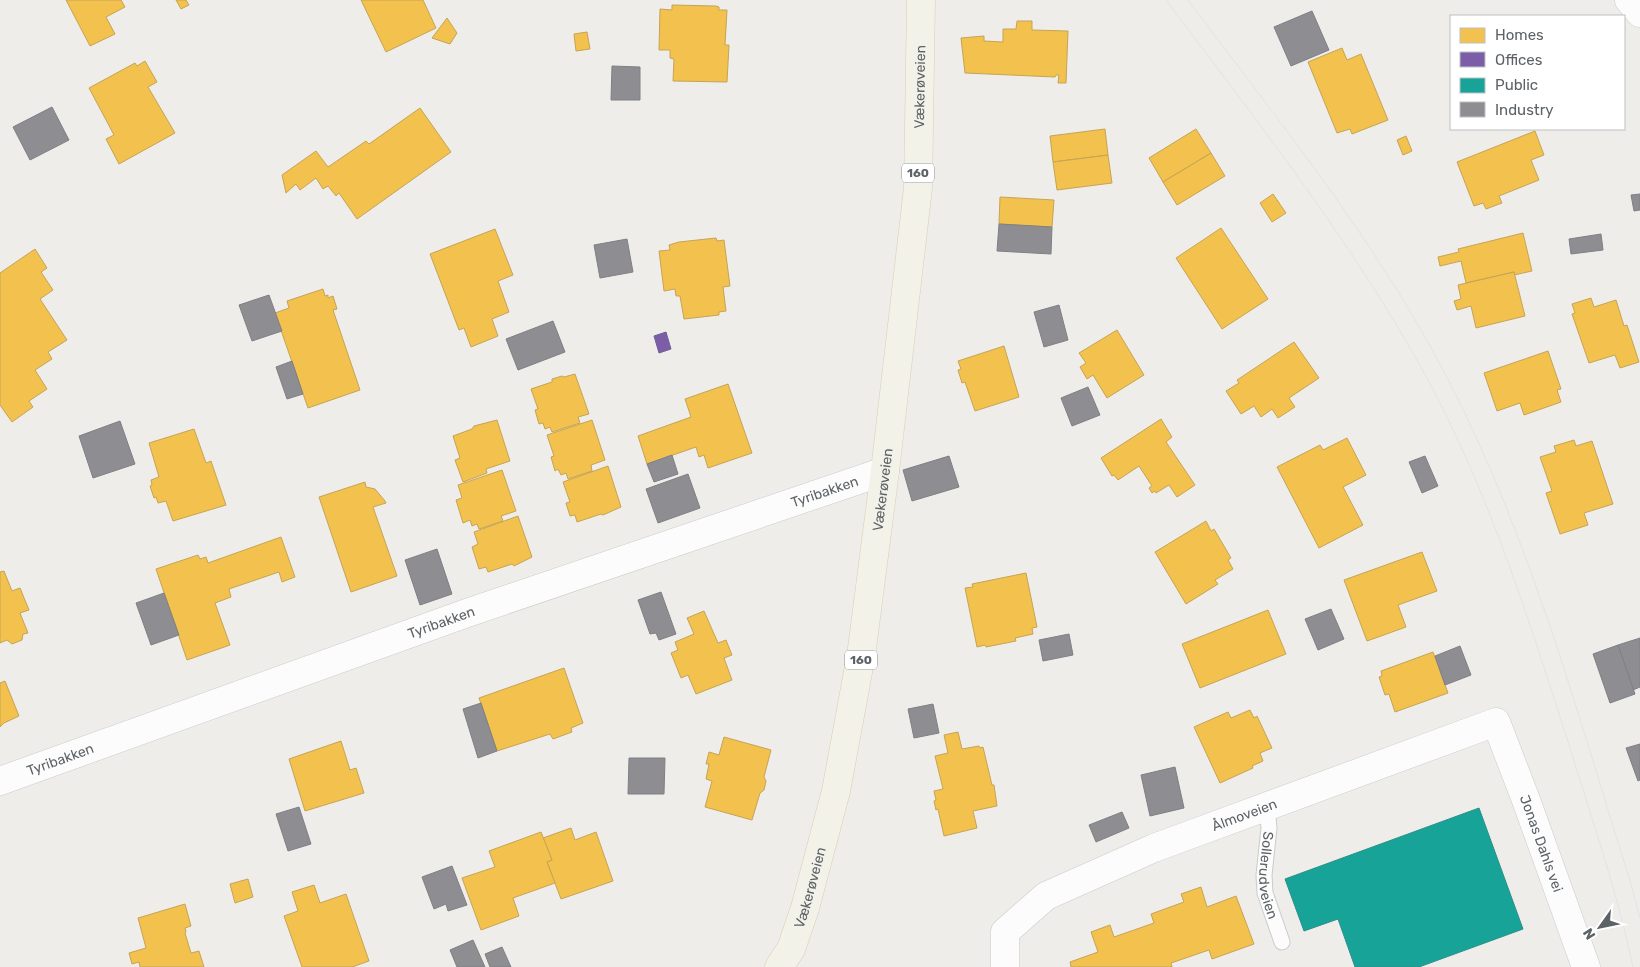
<svg xmlns="http://www.w3.org/2000/svg" width="1640" height="967" font-family="Rubik,sans-serif">
  <rect width="100%" height="100%" fill="#eeede9"/>
  <g fill="#f2c14e" stroke="#c5a456">
    <polygon points="66,0 121,0 125,7 106,17 115,34 90,46"/>
    <polygon points="176,0 186,0 189,5 181,9"/>
    <polygon points="361,0 423,0 436,28 386,52"/>
    <polygon points="672,5 716,6 719,7 719,10 727,10 725,45 729,45 727,82 673,81 674,59 670,58 670,50 659,50 660,9 672,10"/>
    <polygon points="447,18 457,33 450,44 432,38"/>
    <polygon points="1017,21 1032,21 1032,30 1068,31 1066,83 1058,83 1059,75 1056,75 1055,77 965,73 961,38 984,36 984,41 1003,42 1003,29 1016,29"/>
    <polygon points="587,32 590,49 576,51 574,34"/>
    <polygon points="1342,48 1347,60 1361,54 1388,120 1352,134 1350,129 1337,133 1308,62"/>
    <polygon points="145,61 157,82 148,87 175,133 119,164 106,139 114,135 89,88 135,63 137,66"/>
    <polygon points="420,108 451,152 357,219 339,193 336,196 328,186 323,189 316,178 300,190 296,184 286,193 282,175 316,151 328,167 366,141 369,144"/>
    <polygon points="1105,129 1108,155 1053,162 1050,136"/>
    <polygon points="1196,129 1211,153 1163,182 1149,158"/>
    <polygon points="1535,131 1544,155 1531,160 1539,180 1499,196 1502,203 1486,209 1483,203 1474,206 1457,162"/>
    <polygon points="1406,136 1412,151 1403,155 1397,140"/>
    <polygon points="1211,153 1225,176 1177,205 1163,182"/>
    <polygon points="1108,155 1112,183 1057,190 1053,162"/>
    <polygon points="1273,194 1286,213 1272,222 1260,203"/>
    <polygon points="1000,197 1054,200 1052,227 999,224"/>
    <polygon points="1221,228 1268,299 1222,329 1176,258"/>
    <polygon points="495,229 513,275 498,281 509,312 492,319 498,336 471,347 464,328 459,330 430,254"/>
    <polygon points="1523,233 1532,271 1514,275 1514,272 1466,283 1461,261 1440,266 1438,257 1459,252 1458,249"/>
    <polygon points="716,238 717,241 724,240 730,286 723,287 726,311 719,312 719,315 684,319 680,296 676,296 675,289 664,291 659,251 670,250 669,245 679,242"/>
    <polygon points="35,249 47,268 41,272 53,290 40,299 67,340 48,352 52,359 35,370 47,389 29,401 33,407 12,422 0,405 0,273"/>
    <polygon points="1514,272 1525,316 1476,328 1471,306 1457,310 1454,301 1461,299 1458,285"/>
    <polygon points="323,289 325,296 328,295 328,298 333,296 337,309 333,310 360,390 308,408 275,313 289,308 287,301"/>
    <polygon points="1591,298 1594,307 1616,300 1624,326 1627,325 1639,362 1620,368 1615,355 1589,363 1572,314 1575,313 1572,304"/>
    <polygon points="1117,330 1144,375 1107,398 1093,375 1087,379 1080,367 1086,363 1079,353"/>
    <polygon points="1294,342 1319,378 1289,398 1295,407 1278,418 1272,409 1261,417 1254,406 1241,414 1226,391 1239,383 1237,380"/>
    <polygon points="1004,346 1019,397 975,411 965,382 962,383 958,370 961,369 958,361"/>
    <polygon points="1548,351 1561,389 1557,390 1561,402 1524,415 1520,403 1497,411 1484,373"/>
    <polygon points="575,374 589,414 578,417 580,423 552,432 550,427 545,429 543,423 539,424 535,410 538,409 531,389 552,382 552,379 562,376 564,377"/>
    <polygon points="728,384 752,453 708,468 704,455 699,457 696,447 647,464 638,436 691,417 685,399"/>
    <polygon points="1161,419 1172,437 1166,442 1195,485 1177,497 1169,485 1156,493 1155,491 1152,493 1149,488 1152,486 1139,466 1118,480 1114,475 1112,476 1101,458"/>
    <polygon points="497,420 510,461 486,469 487,473 463,482 455,460 460,458 453,436 472,429 474,426"/>
    <polygon points="592,420 605,460 591,465 592,471 568,479 566,473 561,475 558,469 555,471 551,457 554,456 547,435"/>
    <polygon points="194,429 206,463 211,461 226,505 173,521 166,501 158,503 156,497 154,498 150,486 152,485 151,480 159,477 149,443"/>
    <polygon points="1347,438 1366,475 1343,487 1363,525 1319,548 1277,467 1320,445 1323,450"/>
    <polygon points="1574,440 1576,446 1592,441 1613,504 1584,513 1588,525 1560,534 1546,493 1552,491 1540,457 1556,452 1554,446"/>
    <polygon points="608,466 621,507 603,515 601,514 577,522 575,515 570,516 566,503 570,502 563,482"/>
    <polygon points="502,470 516,511 501,516 503,521 479,529 477,524 472,526 470,520 463,523 456,500 462,498 458,485"/>
    <polygon points="365,482 366,487 375,489 385,501 386,503 373,507 397,576 351,592 319,497"/>
    <polygon points="518,516 532,557 514,566 512,564 488,572 486,567 479,569 472,547 478,544 474,532"/>
    <polygon points="1206,521 1211,531 1214,529 1231,558 1228,560 1233,569 1215,580 1218,584 1186,604 1155,552"/>
    <polygon points="281,537 295,577 282,582 279,572 229,589 231,597 215,603 230,645 187,660 156,569 198,555 200,559 206,557 208,563"/>
    <polygon points="1422,552 1437,591 1398,605 1406,627 1367,641 1344,580"/>
    <polygon points="4,571 12,591 20,588 29,610 20,613 28,633 23,634 22,640 12,644 7,640 0,643 0,572"/>
    <polygon points="1026,573 1037,627 1032,628 1033,634 1015,638 1016,641 986,647 985,645 977,647 965,588 973,587 972,584"/>
    <polygon points="1268,610 1286,654 1200,688 1182,644"/>
    <polygon points="704,611 718,643 726,640 732,655 724,658 732,680 696,694 688,675 681,678 671,653 678,650 675,642 694,634 687,618"/>
    <polygon points="1433,652 1448,693 1395,712 1389,694 1385,695 1379,677 1382,676 1381,671"/>
    <polygon points="564,668 583,723 571,728 572,732 553,739 550,734 497,751 479,698"/>
    <polygon points="5,681 19,716 4,723 0,727 0,683"/>
    <polygon points="1250,710 1254,718 1257,716 1272,748 1260,753 1263,761 1252,766 1253,768 1220,783 1194,727 1228,712 1231,718"/>
    <polygon points="958,732 962,749 979,746 980,748 983,747 992,785 994,785 997,806 973,811 977,828 944,836 938,809 936,810 934,801 936,800 934,791 943,789 935,756 948,753 944,735"/>
    <polygon points="724,737 771,750 764,777 766,781 764,790 760,793 752,820 705,807 712,781 706,779 709,764 706,764 709,752 719,755"/>
    <polygon points="341,741 350,770 356,768 364,793 305,811 289,759"/>
    <polygon points="571,828 575,840 596,832 613,881 561,899 547,862 552,860 543,838"/>
    <polygon points="541,832 552,860 547,862 555,883 513,898 519,916 481,930 462,878 495,867 489,851"/>
    <polygon points="248,879 253,897 235,903 230,884"/>
    <polygon points="314,885 320,903 346,894 369,961 352,967 302,967 284,916 298,911 292,892"/>
    <polygon points="1201,887 1207,907 1236,896 1254,944 1212,959 1209,950 1171,963 1172,967 1071,967 1070,962 1098,952 1091,932 1110,925 1114,937 1154,923 1151,914 1184,902 1181,894"/>
    <polygon points="185,904 191,926 185,928 186,932 185,933 191,953 199,951 204,967 140,967 139,962 132,964 129,953 146,948 138,918"/>
  </g>
  <polygon fill="#7b5ea7" stroke="#725f94" points="666,332 671,349 659,353 654,336"/>
  <polygon fill="#17a398" stroke="#2c9089" points="1479,808 1523,929 1419,967 1355,967 1338,919 1304,931 1285,879"/>
  <g fill="#8d8d92" stroke="#7f8085">
    <polygon points="1312,11 1329,50 1291,66 1274,27"/>
    <polygon points="612,66 640,67 640,100 611,100"/>
    <polygon points="52,107 69,140 30,160 13,127"/>
    <polygon points="1640,194 1640,210 1634,211 1631,195"/>
    <polygon points="999,224 1052,227 1051,254 997,251"/>
    <polygon points="1601,234 1603,250 1571,254 1569,239"/>
    <polygon points="627,239 633,272 600,278 594,245"/>
    <polygon points="269,295 282,331 252,341 239,305"/>
    <polygon points="1059,305 1068,340 1044,347 1034,312"/>
    <polygon points="553,321 565,352 518,370 506,339"/>
    <polygon points="292,361 303,394 287,399 276,367"/>
    <polygon points="1088,387 1100,415 1072,426 1061,398"/>
    <polygon points="120,421 135,464 93,478 79,436"/>
    <polygon points="672,455 678,474 654,482 647,464"/>
    <polygon points="949,456 959,487 912,501 903,470"/>
    <polygon points="1425,456 1438,486 1422,493 1409,462"/>
    <polygon points="688,474 700,508 658,523 646,489"/>
    <polygon points="437,549 452,594 420,605 405,560"/>
    <polygon points="661,592 676,634 659,640 656,633 650,634 638,600"/>
    <polygon points="164,593 179,635 151,645 136,603"/>
    <polygon points="1331,609 1344,639 1318,650 1305,619"/>
    <polygon points="1069,634 1073,655 1043,661 1039,640"/>
    <polygon points="1640,638 1640,687 1633,690 1618,645"/>
    <polygon points="1618,645 1635,694 1610,703 1593,654"/>
    <polygon points="1460,646 1471,675 1445,685 1435,656"/>
    <polygon points="481,703 497,751 478,758 463,709"/>
    <polygon points="933,704 939,733 914,738 908,709"/>
    <polygon points="1640,744 1640,780 1638,781 1626,748"/>
    <polygon points="629,758 665,758 664,794 628,794"/>
    <polygon points="1175,767 1184,808 1150,816 1141,775"/>
    <polygon points="299,807 311,844 288,851 276,814"/>
    <polygon points="1122,812 1129,828 1096,842 1089,825"/>
    <polygon points="452,866 467,905 448,911 446,904 434,909 422,877"/>
    <polygon points="473,940 485,967 457,967 450,950"/>
    <polygon points="502,947 511,967 490,967 485,954"/>
  </g>
  <g fill="none" stroke-linecap="round" stroke-linejoin="round">
    <defs>
      <g id="service">
        <path id="s1" d="M1267,806L1269,828L1264,875L1265,893L1282,942"/>
      </g>
      <g id="minor">
        <path id="s2" d="M0,781L467,613L885,471"/>
        <path id="s3" d="M1005,967V932L1046,896L1154,848L1496,722L1526,800L1586,967"/>
      </g>
      <polyline id="tertiary" points="1629,0 1640,13"/>
      <g id="primary">
        <path id="s4" d="M779,967L791,949L805,908L836,791L861,656L885,471L918,188L921,0"/>
      </g>
    </defs>
    <use href="#service" stroke="#cbcbcb" stroke-width="17"/>
    <use href="#minor" stroke="#cbcbcb" stroke-width="29"/>
    <use href="#tertiary" stroke="#cbcbcb" stroke-width="29"/>
    <use href="#primary" stroke="#d8ceb5" stroke-width="29"/>
    <use href="#service" stroke="#fcfcfc" stroke-width="15"/>
    <use href="#minor" stroke="#fcfcfc" stroke-width="28"/>
    <use href="#tertiary" stroke="#fcfcfc" stroke-width="28"/>
    <use href="#primary" stroke="#f3f2e9" stroke-width="28"/>
    <g stroke="#e3e4e3" stroke-width="1">
      <path d="M1166,0C1251,113 1339,225 1410,348C1482,471 1525,607 1568,742C1591,816 1617,891 1633,967"/>
      <path d="M1188,0C1272,112 1360,221 1429,344C1523,512 1573,699 1630,881L1640,918"/>
    </g>
  </g>
  <g text-anchor="middle" dominant-baseline="central" stroke-width="5" stroke-linejoin="round" paint-order="stroke">
    <g fill="#fff" stroke="#8e9195" stroke-width="1">
      <rect x="902" y="163.5" width="32" height="19" rx="4"/>
      <rect x="845" y="650.5" width="32" height="19" rx="4"/>
    </g>
    <g font-size="12" font-weight="bold" fill="#5d6267">
      <text x="918" y="173">160</text>
      <text x="861" y="660">160</text>
    </g>
    <g font-size="14" fill="#5d6267" stroke="#fff">
      <text stroke="none"><textPath href="#s4" startOffset="896">Vækerøveien</textPath></text>
      <text stroke="none"><textPath href="#s4" startOffset="491">Vækerøveien</textPath></text>
      <text stroke="none"><textPath href="#s2" startOffset="874">Tyribakken</textPath></text>
      <text stroke="none"><textPath href="#s2" startOffset="469">Tyribakken</textPath></text>
      <text stroke="none"><textPath href="#s2" startOffset="64">Tyribakken</textPath></text>
      <text stroke="none"><textPath href="#s3" startOffset="304">Ålmoveien</textPath></text>
      <text stroke="none"><textPath href="#s3" startOffset="702">Jonas Dahls vei</textPath></text>
      <text stroke="none"><textPath href="#s1" startOffset="70">Sollerudveien</textPath></text>
      <text stroke="none"><textPath href="#s4" startOffset="86">Vækerøveien</textPath></text>
    </g>
  </g>
  <rect x="1450" y="15" width="175" height="115" fill="#ffffff" stroke="#bec0c2"/>
  <rect x="1460" y="28" width="25" height="15" fill="#f2c14e" stroke="#bec0c2"/>
  <text x="1495" y="40" font-size="15" fill="#5d6267">Homes</text>
  <rect x="1460" y="52" width="25" height="15" fill="#7b5ea7" stroke="#bec0c2"/>
  <text x="1495" y="65" font-size="15" fill="#5d6267">Offices</text>
  <rect x="1460" y="78" width="25" height="15" fill="#17a398" stroke="#bec0c2"/>
  <text x="1495" y="90" font-size="15" fill="#5d6267">Public</text>
  <rect x="1460" y="102" width="25" height="15" fill="#8d8d92" stroke="#bec0c2"/>
  <text x="1495" y="115" font-size="15" fill="#5d6267">Industry</text>
  <g transform="translate(1600 927) rotate(237)" stroke="#ffffff" stroke-width="4" paint-order="stroke">
  <path d="M0-4L9 19L0 12L-9 19Z" fill="#5d6267"/>
  <text y="-8" font-size="14" font-weight="bold" text-anchor="middle" fill="#5d6267">N</text>
  </g>
</svg>
